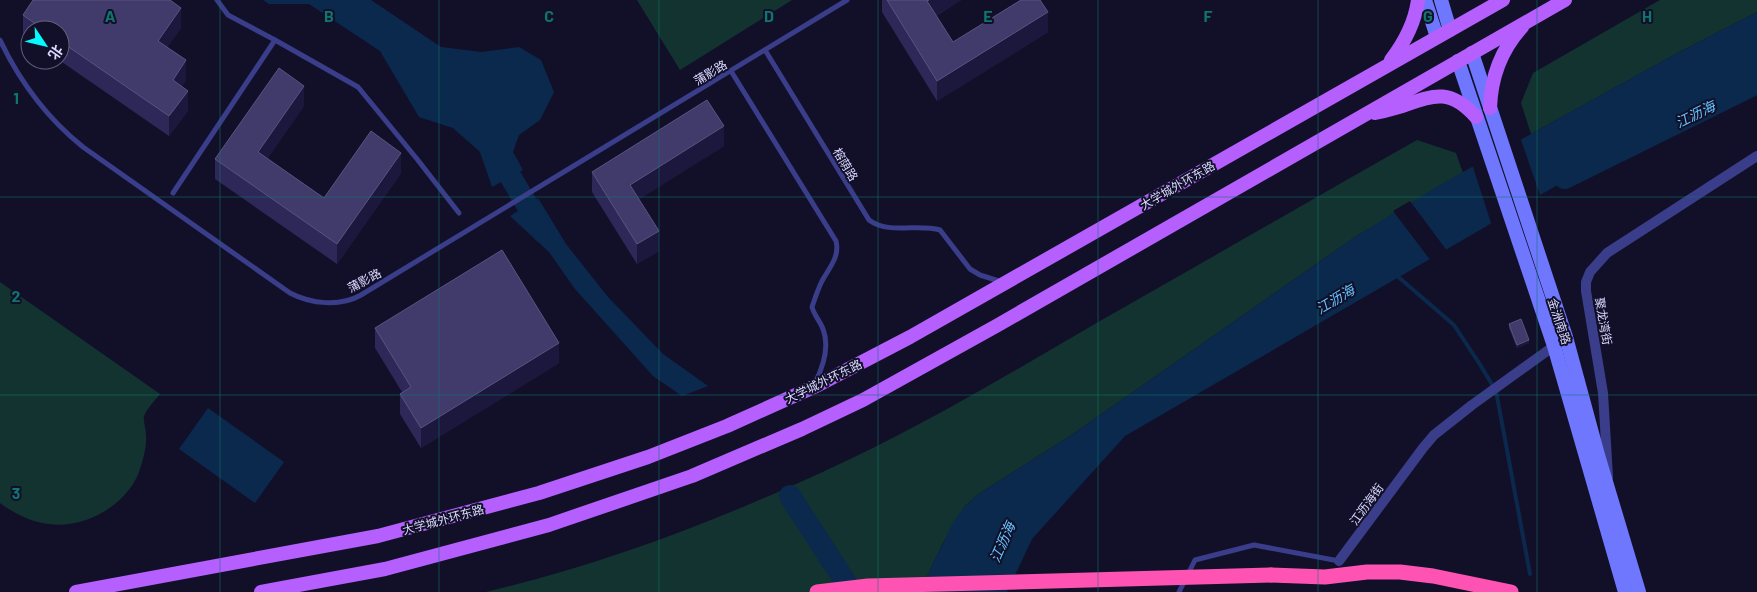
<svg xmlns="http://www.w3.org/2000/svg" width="1757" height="592" font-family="Barlow,'Noto Sans SC',sans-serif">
  <rect width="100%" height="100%" fill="#121029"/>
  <g fill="#133330">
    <polygon points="637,0 792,0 680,70"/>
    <polygon points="1660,0 1757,0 1757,12 1672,56 1531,134 1521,103 1533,73"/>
    <path d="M1417,140L1456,153L1463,173L1355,237L1070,436L980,493L965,506L943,543L922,587L832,592H486C621,560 753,507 877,446C953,408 1026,364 1100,321C1206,261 1311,200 1417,140Z"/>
    <path d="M0,282L160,394C156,399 146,410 144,416C143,421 146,429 146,435C147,447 143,460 139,472C126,506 84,529 49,524C31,522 15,514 0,503Z"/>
  </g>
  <g fill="#0b284d">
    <polygon points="263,0 371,0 441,47 481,52 519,47 541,60 554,92 540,120 519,135 513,152 523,170 492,187 480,152 453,128 419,117 380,51 309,4 269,4"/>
    <polygon points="1757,12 1757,87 1642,136 1125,436 1032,539 1007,592 919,592 954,521 965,506 980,493 1070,436 1355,237 1438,186 1574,110 1672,56"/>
    <polygon points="538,198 566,244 608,297 663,354 708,386 682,396 653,376 575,289 549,252 510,216"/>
    <polygon points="208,408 284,462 255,503 179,449"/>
  </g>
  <g fill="#121029">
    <polygon points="1520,137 1541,198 1492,226 1472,164"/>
    <polygon points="1410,201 1448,252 1431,261 1393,211"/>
  </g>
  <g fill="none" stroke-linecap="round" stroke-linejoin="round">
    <polyline stroke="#0b284d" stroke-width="4" points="1396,275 1454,325 1479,363 1496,391 1530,574"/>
    <g stroke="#0b284d" stroke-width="22">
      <polyline points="496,152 543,232"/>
      <polyline points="1565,178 1757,83"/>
      <polyline points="790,496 852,592"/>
    </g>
    <g stroke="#3a3d89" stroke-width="5">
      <path d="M0,40C20,82 47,118 83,147L290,293C311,304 340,307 361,295L847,0"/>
      <polyline points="275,40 358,87 417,159 459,213"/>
      <path d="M765,50L869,220C889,235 917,223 940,230L970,269L980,275L1002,282"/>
      <path d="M731,71L836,241C840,257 829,268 822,281C818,289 815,298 812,307C814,315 820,321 823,329C830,347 823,367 815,383"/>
      <polyline points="173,193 275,40 228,15 217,0"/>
      <polyline points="1179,592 1195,560 1254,545 1339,561"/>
    </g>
    <g stroke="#3a3d89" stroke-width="10">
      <polyline points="1608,477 1603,393 1586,291 1586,282 1590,272 1607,253 1757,156"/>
      <polyline points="1339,561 1423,448 1434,435 1472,405 1554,346"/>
    </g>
    <g stroke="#6f77ff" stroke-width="14">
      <polyline points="1425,0 1437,37"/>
      <polyline points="1441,0 1450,30"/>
      <polyline points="1472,53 1566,337 1598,455 1639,592"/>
      <polyline points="1458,61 1554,346 1625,592"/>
    </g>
    <g stroke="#b65fff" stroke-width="14">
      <path d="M1391,60C1404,43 1415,22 1418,0"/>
      <path d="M1490,108C1491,77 1501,50 1522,27"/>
      <path d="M1375,113C1384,111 1393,109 1402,106C1434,95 1450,88 1476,117"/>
      <polyline points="76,592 378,536 539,493 648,457 727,426 818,385 910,337 1503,0"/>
      <polyline points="261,592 385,569 549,525 692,476 802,429 863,400 998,325 1565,0"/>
    </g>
    <polyline stroke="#ff53b3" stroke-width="15" points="1271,575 1325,577 1367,572 1400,572 1433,576 1511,592"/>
    <polyline stroke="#ff53b3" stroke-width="15" points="817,592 868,586 1271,575"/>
  </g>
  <g fill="#2e2858">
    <polygon points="882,0 961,0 936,16 953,42 1048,32 937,101 882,12"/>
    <polygon points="23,15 181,28 167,47 186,80 182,86 188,111 169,136 59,60 60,60 60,30 30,30 30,40 23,35"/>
    <polygon points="304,106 267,159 324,198 401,173 337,264 215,179 215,159"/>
    <polygon points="724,146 639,199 659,251 637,264 592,192 592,172"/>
    <polygon points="1509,324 1529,343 1517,348 1509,328"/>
    <polygon points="375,328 559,363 421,448 400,414 400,394 402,392 375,348"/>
  </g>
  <g fill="#1b173d">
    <polygon points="929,0 961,0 927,21 927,1"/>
    <polygon points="181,8 181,28 158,61 158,41"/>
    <polygon points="1048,12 1048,32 937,101 937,81"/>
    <polygon points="186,60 186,80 173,100 173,80"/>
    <polygon points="304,86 304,106 258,172 258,152"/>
    <polygon points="188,91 188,111 169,136 169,116"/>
    <polygon points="724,126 724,146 630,205 630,185"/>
    <polygon points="401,153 401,173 337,264 337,244"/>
    <polygon points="659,231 659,251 637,264 637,244"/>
    <polygon points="1529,340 1529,343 1517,348 1517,345"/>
    <polygon points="559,343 559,363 421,448 421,428"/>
  </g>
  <g fill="#403b6a" stroke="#585481">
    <polygon points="33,0 170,0 181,8 158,41 186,60 173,80 188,91 169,116 60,41 60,30 44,30 23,15"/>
    <polygon points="887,0 929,0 927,1 953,42 1021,0 1040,0 1048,12 937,81"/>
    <polygon points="279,68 304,86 258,152 324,198 371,131 401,153 337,244 215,159"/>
    <polygon points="707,100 724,126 630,185 659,231 637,244 592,172"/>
    <polygon points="502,250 559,343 421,428 400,394 411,387 375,328"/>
    <polygon points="1521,319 1529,340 1517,345 1509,324"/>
  </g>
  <path fill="none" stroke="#0f766e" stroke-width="1" stroke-opacity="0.55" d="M220,0V592M439,0V592M659,0V592M878,0V592M1098,0V592M1318,0V592M1537,0V592M0,197H1757M0,395H1757"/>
  <g text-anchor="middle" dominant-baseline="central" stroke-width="4" stroke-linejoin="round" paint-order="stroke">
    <g font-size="12" fill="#d9d8ff" stroke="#121029">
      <text transform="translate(710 72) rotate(-31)">蒲影路</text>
      <text transform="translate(846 164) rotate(59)">榕荫路</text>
      <text transform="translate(1177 185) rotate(-30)">大学城外环东路</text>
      <text transform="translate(364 280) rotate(-28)">蒲影路</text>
      <text transform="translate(1560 321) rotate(72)">金洲南路</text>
      <text transform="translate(1604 321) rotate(80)">聚龙湾街</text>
      <text transform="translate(823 381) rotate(-26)">大学城外环东路</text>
      <text transform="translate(1366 504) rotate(-54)">江沥海街</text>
      <text transform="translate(443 519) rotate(-15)">大学城外环东路</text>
    </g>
    <g font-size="14" font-style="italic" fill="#66c4ff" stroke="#121029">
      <text transform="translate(1695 114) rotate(-26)">江沥海</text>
      <text transform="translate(1335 299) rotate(-31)">江沥海</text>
      <text transform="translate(1002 542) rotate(-66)">江沥海</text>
    </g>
  </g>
  <g font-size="16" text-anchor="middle" font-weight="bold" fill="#0f766e" stroke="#121029" stroke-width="4" stroke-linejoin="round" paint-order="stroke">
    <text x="110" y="22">A</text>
    <text x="329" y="22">B</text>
    <text x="549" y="22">C</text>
    <text x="769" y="22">D</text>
    <text x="988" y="22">E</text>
    <text x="1208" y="22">F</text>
    <text x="1428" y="22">G</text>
    <text x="1647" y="22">H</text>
    <text x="16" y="104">1</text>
    <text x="16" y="302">2</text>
    <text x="16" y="499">3</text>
  </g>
  <g transform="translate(45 45) rotate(125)"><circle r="24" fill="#121029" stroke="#62607f"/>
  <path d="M0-4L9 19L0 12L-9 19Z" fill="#04faff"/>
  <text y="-8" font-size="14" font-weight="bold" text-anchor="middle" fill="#d9d8ff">北</text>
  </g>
</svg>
